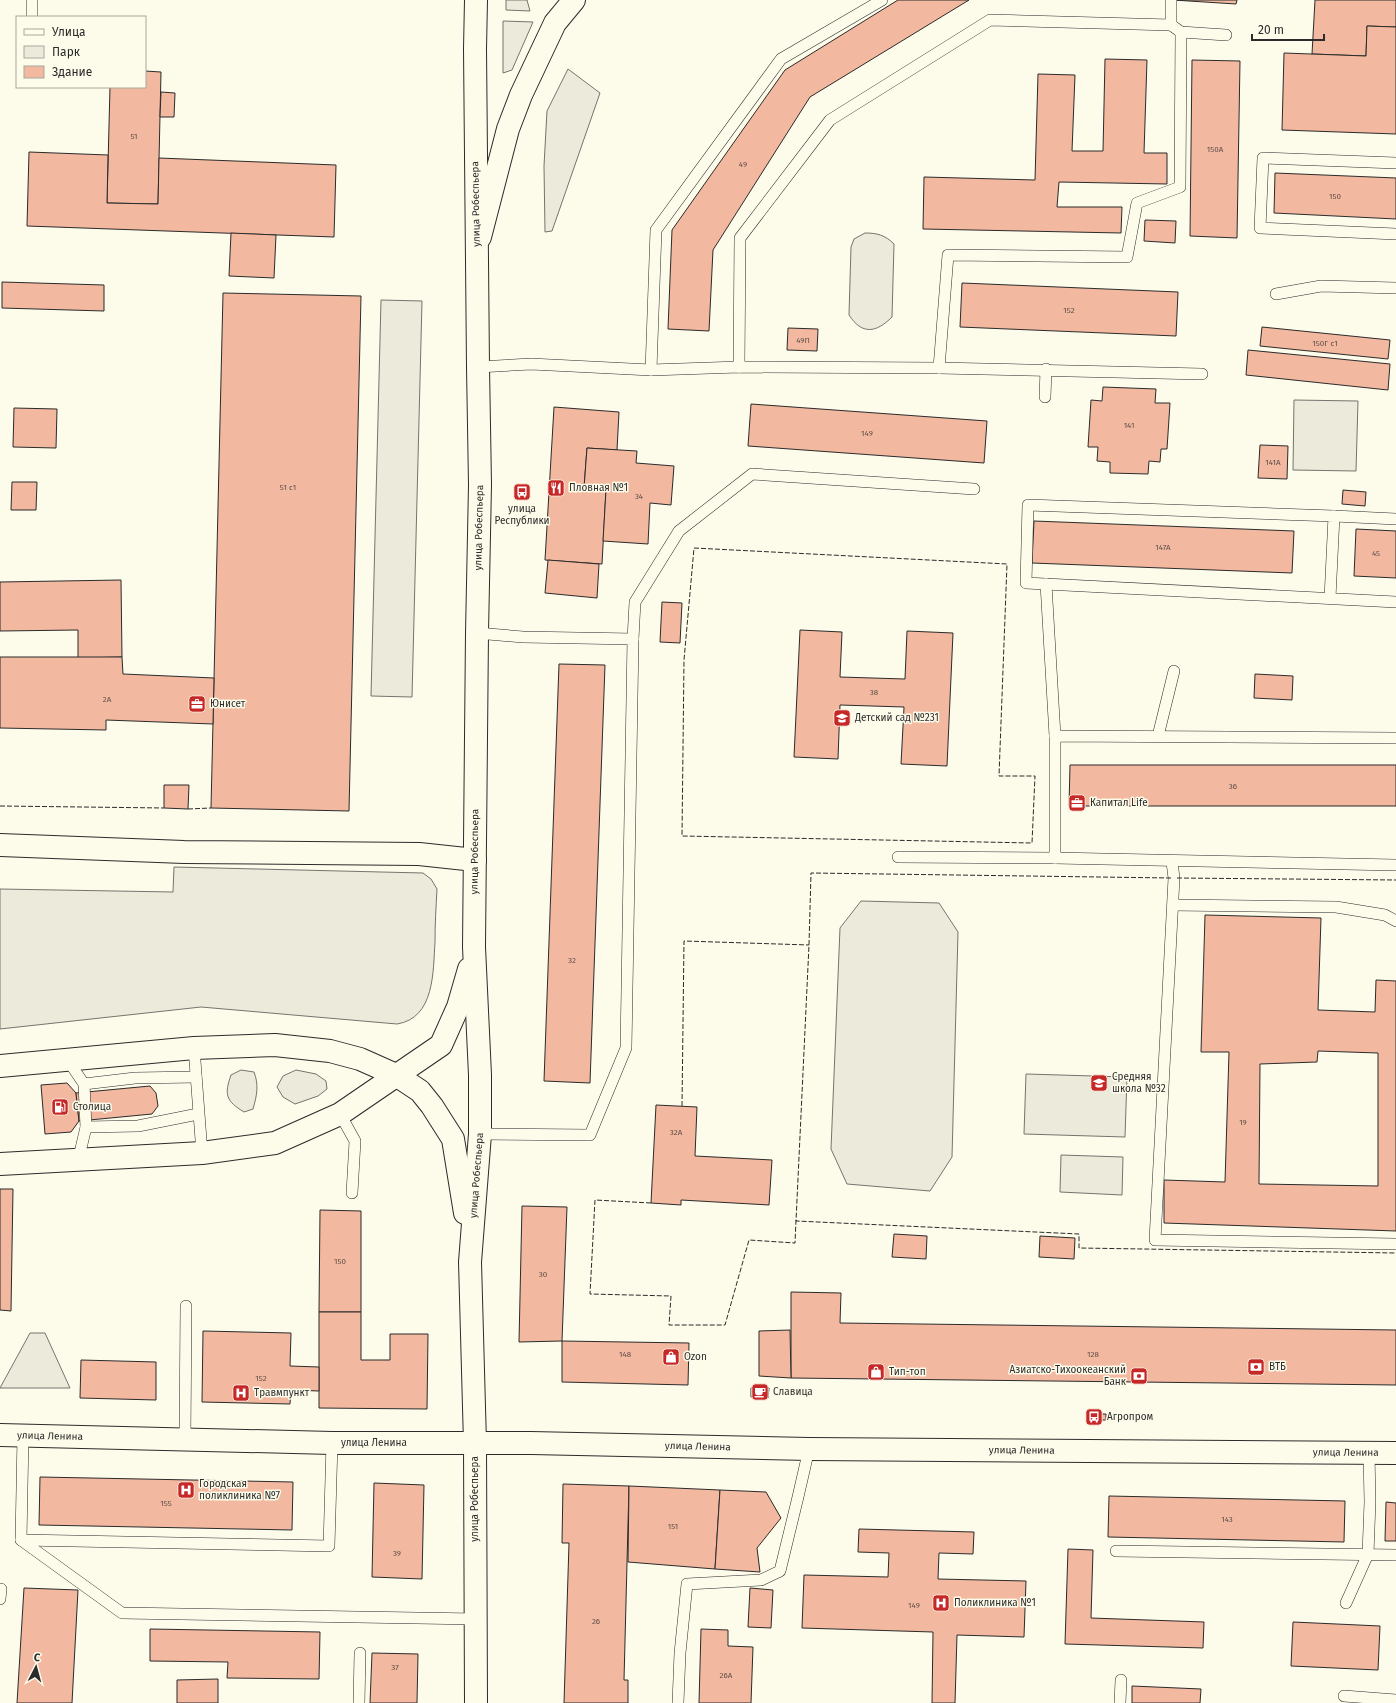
<svg xmlns="http://www.w3.org/2000/svg" width="1396" height="1703" font-family="'Fira Sans',sans-serif">
  <rect width="100%" height="100%" fill="#fdfbea"/>
  <g fill="#ecebdb" stroke="#74746e">
    <polygon points="506,0 527,0 530,11 506,10"/>
    <polygon points="503,21 533,22 512,70 503,73"/>
    <polygon points="568,69 600,93 552,231 545,232 544,166 547,111"/>
    <path d="M865,233C877,233 885,235 894,244L892,317C876,333 862,335 849,315L851,247L854,239Z"/>
    <polygon points="381,300 422,301 412,697 371,696"/>
    <polygon points="1294,400 1358,401 1356,471 1293,470"/>
    <path d="M174,867L423,873L431,879L437,889C436,907 435,924 435,942C433,971 435,1018 397,1024L201,1007L0,1029V889L173,892Z"/>
    <polygon points="861,901 939,903 958,932 952,1157 930,1191 847,1184 831,1149 840,928"/>
    <path d="M241,1070L254,1072C259,1085 257,1095 253,1109L244,1112C226,1101 224,1095 231,1075Z"/>
    <polygon points="296,1070 316,1074 326,1081 327,1089 318,1096 295,1104 283,1097 277,1087 283,1076"/>
    <polygon points="1026,1074 1127,1077 1125,1137 1024,1134"/>
    <polygon points="1061,1155 1123,1157 1122,1195 1060,1192"/>
    <polygon points="30,1333 45,1333 70,1388 0,1388"/>
  </g>
  <g fill="#f2b8a0" stroke="#2b2b2b" fill-rule="evenodd">
    <polygon points="898,0 969,0 810,97 713,250 709,331 668,329 672,230 785,70"/>
    <polygon points="1173,0 1237,0 1236,4"/>
    <polygon points="1315,0 1396,0 1396,27 1367,26 1366,56 1312,54"/>
    <polygon points="1367,26 1396,27 1396,134 1282,130 1284,53 1366,56"/>
    <polygon points="1105,59 1147,60 1144,153 1167,153 1167,184 1059,182 1057,207 1122,207 1121,233 923,229 924,177 1035,180 1038,74 1075,75 1072,151 1103,151"/>
    <polygon points="1192,60 1240,61 1237,238 1190,236"/>
    <polygon points="145,71 161,72 158,204 107,203 110,87 145,87"/>
    <polygon points="161,92 175,93 174,117 160,117"/>
    <polygon points="29,152 108,155 107,203 158,204 159,158 336,165 334,237 27,226"/>
    <polygon points="1275,173 1396,178 1396,219 1274,213"/>
    <polygon points="1145,220 1176,221 1175,243 1144,241"/>
    <polygon points="231,233 276,235 274,278 229,276"/>
    <polygon points="2,282 104,285 104,311 2,308"/>
    <polygon points="962,283 1178,292 1176,336 960,327"/>
    <polygon points="223,293 361,296 349,811 211,808"/>
    <polygon points="1262,327 1390,340 1388,359 1260,346"/>
    <polygon points="788,328 818,329 817,351 787,350"/>
    <polygon points="1248,350 1390,364 1388,390 1246,375"/>
    <polygon points="1103,387 1156,389 1155,403 1170,403 1167,449 1161,449 1160,462 1149,461 1148,474 1110,473 1110,462 1097,461 1098,447 1088,447 1091,400 1102,401"/>
    <polygon points="751,404 987,421 984,463 748,446"/>
    <polygon points="554,407 619,412 617,450 587,448 584,488 606,490 602,564 545,560"/>
    <polygon points="14,408 57,409 56,448 13,447"/>
    <polygon points="1260,445 1288,446 1287,479 1258,478"/>
    <polygon points="587,448 637,451 636,463 674,466 671,505 650,503 648,544 603,541 606,490 584,488"/>
    <polygon points="12,482 37,482 36,510 11,510"/>
    <polygon points="1343,490 1366,492 1365,506 1342,504"/>
    <polygon points="1034,521 1294,531 1292,573 1032,563"/>
    <polygon points="1356,529 1396,531 1396,578 1354,576"/>
    <polygon points="548,560 599,564 597,598 545,593"/>
    <polygon points="121,580 122,657 78,658 78,630 0,631 0,582"/>
    <polygon points="662,602 682,603 680,643 660,642"/>
    <polygon points="800,630 842,632 840,677 905,679 907,631 953,633 947,766 901,764 904,707 840,705 838,759 794,757"/>
    <polygon points="0,657 122,657 123,674 214,678 213,724 106,720 106,730 0,728"/>
    <polygon points="559,664 605,665 590,1083 544,1081"/>
    <polygon points="1255,674 1293,676 1292,700 1254,698"/>
    <polygon points="1070,765 1396,765 1396,806 1069,806"/>
    <polygon points="164,785 189,785 188,809 164,808"/>
    <path d="M1205,915L1321,918L1318,1010L1375,1012L1376,980L1396,981V1231L1164,1223V1180L1225,1182L1229,1052H1201ZM1318,1051L1378,1053V1186L1259,1184L1260,1064L1317,1062Z"/>
    <polygon points="67,1083 76,1093 79,1121 71,1132 45,1134 41,1085"/>
    <polygon points="150,1086 156,1093 158,1106 152,1114 79,1121 76,1093"/>
    <polygon points="656,1105 697,1107 695,1156 772,1160 769,1205 681,1200 681,1205 651,1203"/>
    <polygon points="0,1189 13,1189 11,1311 0,1310"/>
    <polygon points="522,1206 567,1207 562,1341 519,1342"/>
    <polygon points="320,1210 361,1211 361,1312 319,1312"/>
    <polygon points="894,1234 927,1236 926,1259 892,1257"/>
    <polygon points="1040,1236 1075,1238 1074,1259 1039,1257"/>
    <polygon points="791,1292 841,1293 840,1323 1396,1330 1396,1385 791,1378"/>
    <polygon points="319,1312 361,1312 361,1360 390,1360 390,1334 428,1334 427,1409 319,1408"/>
    <polygon points="790,1330 791,1378 759,1376 759,1331"/>
    <polygon points="203,1331 291,1333 290,1366 319,1367 319,1391 291,1390 290,1404 202,1402"/>
    <polygon points="562,1341 689,1343 688,1385 562,1382"/>
    <polygon points="81,1360 156,1362 156,1400 80,1398"/>
    <polygon points="751,1388 769,1388 768,1398 751,1397"/>
    <polygon points="1089,1413 1100,1414 1099,1420 1089,1419"/>
    <polygon points="1100,1414 1106,1414 1106,1420 1099,1420"/>
    <polygon points="40,1477 293,1482 292,1530 39,1525"/>
    <polygon points="374,1483 424,1485 422,1579 372,1577"/>
    <polygon points="563,1484 629,1486 624,1680 628,1680 628,1703 564,1703 569,1543 562,1543"/>
    <polygon points="629,1486 720,1490 715,1569 628,1562"/>
    <polygon points="720,1490 766,1492 781,1518 757,1548 760,1572 715,1569"/>
    <polygon points="1109,1496 1345,1501 1344,1542 1108,1537"/>
    <polygon points="1386,1502 1396,1503 1396,1541 1385,1541"/>
    <polygon points="859,1529 974,1532 973,1554 939,1553 938,1579 1026,1581 1024,1637 957,1635 955,1703 932,1703 933,1632 802,1628 804,1575 888,1577 889,1553 858,1552"/>
    <polygon points="1068,1549 1093,1550 1091,1618 1204,1622 1203,1648 1065,1644"/>
    <polygon points="24,1588 78,1590 72,1703 17,1703"/>
    <polygon points="750,1588 773,1590 771,1628 748,1627"/>
    <polygon points="1293,1622 1380,1626 1378,1670 1291,1666"/>
    <polygon points="150,1629 320,1632 319,1679 227,1678 228,1662 150,1661"/>
    <polygon points="701,1629 728,1630 728,1646 753,1647 751,1703 699,1703"/>
    <polygon points="372,1653 418,1654 417,1703 370,1703"/>
    <polygon points="218,1679 218,1703 177,1703 177,1680"/>
    <polygon points="1132,1686 1201,1689 1200,1703 1132,1703"/>
  </g>
  <g fill="none" stroke-linecap="round" stroke-linejoin="round">
    <defs>
      <g id="service">
        <polyline points="32,17 32,0"/>
        <polyline points="1171,25 1171,0"/>
        <polyline points="1396,163 1263,158 1260,228 1396,234"/>
        <polyline points="1276,294 1321,286 1396,288"/>
        <polyline points="478,367 531,364 651,370 739,367 939,368 1202,374"/>
        <polyline points="739,367 740,238 830,120 990,20 1171,25 1181,32 1226,35"/>
        <polyline points="939,368 948,255 1127,257 1137,203 1180,187 1181,32"/>
        <polyline points="651,370 656,230 781,59 882,0"/>
        <polyline points="1045,397 1046,369"/>
        <polyline points="1334,516 1396,519"/>
        <polyline points="1046,584 1055,736"/>
        <polyline points="1330,598 1334,516 1028,505 1026,583 1396,602"/>
        <polyline points="477,633 523,637 633,639 626,1048 590,1135 480,1134"/>
        <polyline points="633,639 635,602 679,531 752,474 974,489"/>
        <polyline points="1158,736 1174,671"/>
        <polyline points="898,857 1055,858 1396,865"/>
        <polyline points="1055,858 1055,736 1396,738"/>
        <polyline points="1172,862 1174,878 1155,1240 1396,1244"/>
        <polyline points="1173,905 1336,907 1385,915 1396,921"/>
        <polyline points="194,1048 202,1153"/>
        <polyline points="67,1059 84,1084 86,1127 78,1161"/>
        <polyline points="84,1084 135,1078 196,1077"/>
        <polyline points="340,1114 355,1141 352,1193"/>
        <polyline points="86,1127 138,1126 198,1114"/>
        <polyline points="23,1436 21,1540 329,1546 332,1443"/>
        <polyline points="185,1439 186,1306"/>
        <polyline points="21,1540 122,1613 476,1619"/>
        <polyline points="1116,1551 1396,1555"/>
        <polyline points="0,1599 1,1589"/>
        <polyline points="1346,1603 1368,1554 1370,1502 1369,1453"/>
        <polyline points="1344,1696 1396,1700"/>
        <polyline points="359,1703 360,1653"/>
        <polyline points="678,1703 680,1653 687,1584 761,1580 780,1571 798,1497 809,1449"/>
        <polyline points="1120,1703 1121,1680"/>
      </g>
      <polyline id="minor" points="0,845 184,852 419,854 475,860"/>
      <polyline id="secondary" points="480,237 508,129 521,95 555,23 574,0"/>
      <g id="primary">
        <polyline points="0,1066 194,1048 275,1045 330,1051 360,1059 396,1075 420,1091 432,1106 453,1139 465,1213"/>
        <polyline points="0,1164 202,1153 275,1143 340,1114 441,1045 458,1007 469,969"/>
        <path id="s1" d="M0,1435L332,1443H531L809,1449L1396,1453"/>
        <path id="s2" d="M476,1703L475,1443L470,1262L480,1134V1075L474,947L477,633L480,485L478,367L475,49L476,0"/>
      </g>
    </defs>
    <use href="#service" stroke="#2b2b2b" stroke-width="12"/>
    <use href="#minor" stroke="#2b2b2b" stroke-width="24"/>
    <use href="#secondary" stroke="#2b2b2b" stroke-width="24"/>
    <use href="#primary" stroke="#2b2b2b" stroke-width="24"/>
    <use href="#service" stroke="#fdfbea" stroke-width="11"/>
    <use href="#minor" stroke="#fdfbea" stroke-width="22"/>
    <use href="#secondary" stroke="#fdfbea" stroke-width="22"/>
    <use href="#primary" stroke="#fdfbea" stroke-width="22"/>
    <g stroke="#2b2b2b" stroke-width="1" stroke-dasharray="5 2" stroke-linecap="butt">
      <polygon points="694,548 1007,564 999,776 1035,776 1032,843 682,836 684,660"/>
      <polyline points="0,806 164,808"/>
      <polyline points="188,809 211,808"/>
      <polyline points="1171,878 811,873 809,945 796,1221 1079,1234 1079,1248 1396,1253"/>
      <polyline points="1177,878 1396,880"/>
      <polyline points="682,1106 684,941 809,945"/>
      <polyline points="651,1203 595,1200 590,1294 671,1296 669,1325 725,1325 749,1240 795,1243 796,1220"/>
    </g>
  </g>
  <defs>
    <symbol id="restaurant-square" viewBox="-11 -11 22 22"><rect x="-9" y="-9" width="18" height="18" rx="4" fill="#c62828" stroke="#fdfbea"/><path d="M-5-6h1v4h1v-4h1v4h1v-4h1v5L-1.5 .5V6h-2V.5L-5-1ZM5-6V6H3V1.5H1.5Q1.5-4 5-6Z" fill="#fff"/></symbol>
    <symbol id="bus-square" viewBox="-11 -11 22 22"><rect x="-9" y="-9" width="18" height="18" rx="4" fill="#c62828" stroke="#fdfbea"/><path d="M-5-6H5V4H4V6H2V4H-2V6H-4V4H-5ZM-3.5-4V0h7V-4ZM-3.5 1.2v1.5H-2V1.2ZM2 1.2v1.5H3.5V1.2Z" fill="#fff"/></symbol>
    <symbol id="office-square" viewBox="-11 -11 22 22"><rect x="-9" y="-9" width="18" height="18" rx="4" fill="#c62828" stroke="#fdfbea"/><path d="M-6-3h4V-5.5h4V-3h4V5H-6ZM-1-4.5V-3h2v-1.5ZM-6 0V1H6V0Z" fill="#fff"/></symbol>
    <symbol id="school-square" viewBox="-11 -11 22 22"><rect x="-9" y="-9" width="18" height="18" rx="4" fill="#c62828" stroke="#fdfbea"/><path d="M0-5L7-2L0 1L-7-2ZM-4 1L0 2.5L4 1V4Q0 6-4 4Z" fill="#fff"/></symbol>
    <symbol id="fuel-square" viewBox="-11 -11 22 22"><rect x="-9" y="-9" width="18" height="18" rx="4" fill="#c62828" stroke="#fdfbea"/><path d="M-5.5-6h7V0h2V4h1.3V-2.5L3-4.5l.8-.8L6-3V5H2.5V1h-1V6h-7ZM-4.2-4.7v3.2H.2V-4.7Z" fill="#fff"/></symbol>
    <symbol id="shop-square" viewBox="-11 -11 22 22"><rect x="-9" y="-9" width="18" height="18" rx="4" fill="#c62828" stroke="#fdfbea"/><path d="M-5-2.5h2.3a2.7 3.5 0 0 1 5.4 0H5L5.5 6h-11ZM-1.5-2.5h3a1.5 2.3 0 0 0-3 0Z" fill="#fff"/></symbol>
    <symbol id="bank-square" viewBox="-11 -11 22 22"><rect x="-9" y="-9" width="18" height="18" rx="4" fill="#c62828" stroke="#fdfbea"/><path d="M-6-4H6V4H-6ZM0-2.3a2.3 2.3 0 1 0 0 4.6a2.3 2.3 0 1 0 0-4.6Z" fill="#fff"/></symbol>
    <symbol id="cafe-square" viewBox="-11 -11 22 22"><rect x="-9" y="-9" width="18" height="18" rx="4" fill="#c62828" stroke="#fdfbea"/><path d="M-5.5-4.5H6V0H3Q3 3.5 0 3.5H-2.5Q-5.5 3.5-5.5 0ZM3-3.2v2h1.7v-2ZM-6 4.5H4V6H-6Z" fill="#fff"/></symbol>
    <symbol id="hospital-square" viewBox="-11 -11 22 22"><rect x="-9" y="-9" width="18" height="18" rx="4" fill="#c62828" stroke="#fdfbea"/><path d="M-5-5h3v3.5h4V-5h3V5h-3V1.5h-4V5h-3Z" fill="#fff"/></symbol>
  </defs>
  <g fill-rule="evenodd">
    <use href="#restaurant-square" x="546" y="478" width="20" height="20"/>
    <use href="#bus-square" x="512" y="482" width="20" height="20"/>
    <use href="#office-square" x="187" y="694" width="20" height="20"/>
    <use href="#school-square" x="832" y="708" width="20" height="20"/>
    <use href="#office-square" x="1067" y="793" width="20" height="20"/>
    <use href="#school-square" x="1089" y="1073" width="20" height="20"/>
    <use href="#fuel-square" x="50" y="1097" width="20" height="20"/>
    <use href="#shop-square" x="661" y="1347" width="20" height="20"/>
    <use href="#bank-square" x="1246" y="1357" width="20" height="20"/>
    <use href="#shop-square" x="866" y="1362" width="20" height="20"/>
    <use href="#bank-square" x="1129" y="1366" width="20" height="20"/>
    <use href="#cafe-square" x="750" y="1382" width="20" height="20"/>
    <use href="#hospital-square" x="231" y="1383" width="20" height="20"/>
    <use href="#bus-square" x="1084" y="1407" width="20" height="20"/>
    <use href="#hospital-square" x="176" y="1480" width="20" height="20"/>
    <use href="#hospital-square" x="931" y="1593" width="20" height="20"/>
  </g>
  <g text-anchor="middle" dominant-baseline="central" stroke-width="3" stroke-linejoin="round" paint-order="stroke">
    <g font-size="8" fill="#5d4e48">
      <text x="134" y="136">51</text>
      <text x="1215" y="149">150А</text>
      <text x="743" y="164">49</text>
      <text x="1335" y="196">150</text>
      <text x="1069" y="310">152</text>
      <text x="803" y="340">49П</text>
      <text x="1325" y="343">150Г с1</text>
      <text x="1129" y="425">141</text>
      <text x="867" y="433">149</text>
      <text x="1273" y="462">141А</text>
      <text x="288" y="487">51 с1</text>
      <text x="639" y="496">34</text>
      <text x="1163" y="547">147А</text>
      <text x="1376" y="553">45</text>
      <text x="874" y="692">38</text>
      <text x="107" y="699">2А</text>
      <text x="1233" y="786">36</text>
      <text x="572" y="960">32</text>
      <text x="1243" y="1122">19</text>
      <text x="676" y="1132">32А</text>
      <text x="340" y="1261">150</text>
      <text x="543" y="1274">30</text>
      <text x="625" y="1354">148</text>
      <text x="1093" y="1354">128</text>
      <text x="261" y="1378">152</text>
      <text x="166" y="1503">155</text>
      <text x="1227" y="1519">143</text>
      <text x="673" y="1526">151</text>
      <text x="397" y="1553">39</text>
      <text x="914" y="1605">149</text>
      <text x="596" y="1621">26</text>
      <text x="395" y="1667">37</text>
      <text x="726" y="1675">26А</text>
    </g>
    <g font-size="10" fill="#2b2b2b" stroke="#fdfbea">
      <text transform="translate(476 204) rotate(-91)">улица Робеспьера</text>
      <text stroke="none"><textPath href="#s2" startOffset="1176">улица Робеспьера</textPath></text>
      <text stroke="none"><textPath href="#s2" startOffset="852">улица Робеспьера</textPath></text>
      <text stroke="none"><textPath href="#s2" startOffset="528">улица Робеспьера</textPath></text>
      <text stroke="none"><textPath href="#s1" startOffset="50">улица Ленина</textPath></text>
      <text stroke="none"><textPath href="#s1" startOffset="374">улица Ленина</textPath></text>
      <text stroke="none"><textPath href="#s1" startOffset="698">улица Ленина</textPath></text>
      <text stroke="none"><textPath href="#s1" startOffset="1022">улица Ленина</textPath></text>
      <text stroke="none"><textPath href="#s1" startOffset="1346">улица Ленина</textPath></text>
      <text transform="translate(475 1499) rotate(-90)">улица Робеспьера</text>
    </g>
    <g font-size="10" fill="#2b2b2b" stroke="#fdfbea" text-anchor="start">
      <text x="569" y="488">Пловная №1</text>
      <text x="522" y="509" text-anchor="middle">улица<tspan x="522" dy="12">Республики</tspan></text>
      <text x="210" y="704">Юнисет</text>
      <text x="855" y="718">Детский сад №231</text>
      <text x="1090" y="803">Капитал Life</text>
      <text x="1112" y="1077">Средняя<tspan x="1112" dy="12">школа №32</tspan></text>
      <text x="73" y="1107">Столица</text>
      <text x="684" y="1357">Ozon</text>
      <text x="1269" y="1367">ВТБ</text>
      <text x="1126" y="1370" text-anchor="end">Азиатско-Тихоокеанский<tspan x="1126" dy="12">Банк</tspan></text>
      <text x="889" y="1372">Тип-топ</text>
      <text x="773" y="1392">Славица</text>
      <text x="254" y="1393">Травмпункт</text>
      <text x="1107" y="1417">Агропром</text>
      <text x="199" y="1484">Городская<tspan x="199" dy="12">поликлиника №7</tspan></text>
      <text x="954" y="1603">Поликлиника №1</text>
    </g>
  </g>
  <rect x="16" y="16" width="130" height="72" fill="#fdfbea" stroke="#a9a89e"/>
  <rect x="24" y="29" width="20" height="6" fill="#fdfbea" stroke="#a9a89e"/>
  <text x="52" y="36" font-size="12" fill="#2b2b2b">Улица</text>
  <rect x="24" y="46" width="20" height="12" fill="#ecebdb" stroke="#a9a89e"/>
  <text x="52" y="56" font-size="12" fill="#2b2b2b">Парк</text>
  <rect x="24" y="66" width="20" height="12" fill="#f2b8a0" stroke="#a9a89e"/>
  <text x="52" y="76" font-size="12" fill="#2b2b2b">Здание</text>
  <g transform="translate(36 1667) rotate(6)" stroke="#fdfbea" stroke-width="3" paint-order="stroke">
  <path d="M0-3L7 15L0 10L-7 15Z" fill="#2b2b2b"/>
  <text y="-6" font-size="11" font-weight="bold" text-anchor="middle" fill="#2b2b2b">С</text>
  </g>
  <path d="M1252 34v6h72v-6" fill="none" stroke="#2b2b2b" stroke-width="2"/>
  <text x="1258" y="34" font-size="12" fill="#2b2b2b" stroke="#fdfbea" stroke-width="3" paint-order="stroke">20 m</text>
</svg>
